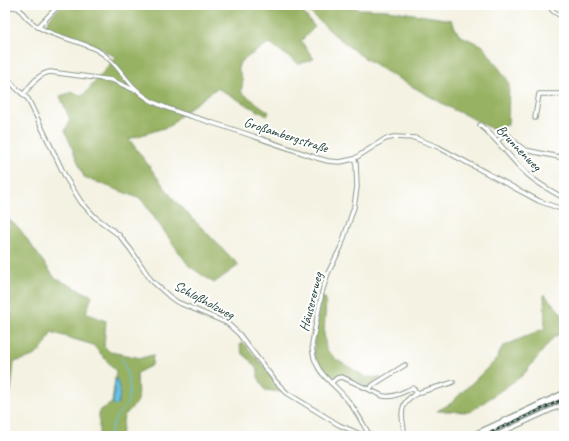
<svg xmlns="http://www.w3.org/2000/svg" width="569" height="441" font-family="Caveat,sans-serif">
  <rect width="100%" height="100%" fill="#fff"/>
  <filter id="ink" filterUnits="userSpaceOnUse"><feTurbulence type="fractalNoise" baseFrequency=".025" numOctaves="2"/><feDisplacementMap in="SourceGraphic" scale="8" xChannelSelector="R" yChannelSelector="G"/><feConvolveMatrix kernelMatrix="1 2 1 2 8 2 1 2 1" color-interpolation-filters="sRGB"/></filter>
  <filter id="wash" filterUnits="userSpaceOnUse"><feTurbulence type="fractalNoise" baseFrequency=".012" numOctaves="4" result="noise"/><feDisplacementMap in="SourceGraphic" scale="16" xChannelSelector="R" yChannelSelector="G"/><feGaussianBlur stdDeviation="0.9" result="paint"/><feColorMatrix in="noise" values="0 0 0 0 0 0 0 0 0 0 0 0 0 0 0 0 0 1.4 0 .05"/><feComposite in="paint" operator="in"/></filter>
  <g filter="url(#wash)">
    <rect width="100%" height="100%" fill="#f4f2e2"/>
    <g fill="#98b263" stroke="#5c784c">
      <polygon points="62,5 297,5 315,27 301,41 314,59 299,64 269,43 240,62 238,68 243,81 241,92 269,112 267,116 217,88 183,113 170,126 129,139 174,200 239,265 214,283 189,266 141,199 84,177 65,131 70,120 60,96 72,92 83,96 116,57 81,39 44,27 52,15"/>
      <polygon points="302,5 344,5 359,9 388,10 451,20 459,35 483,46 509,82 508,125 492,129 470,117 454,110 392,75 357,53 336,36"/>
      <path d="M5,217L19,228L55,278L92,296L86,313L106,321L104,346L110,352L141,358L153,355L152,365L137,373L138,401L124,416L121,436H99V411L112,403L116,371L93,345L51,332C42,354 37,356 14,362L11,390L5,396Z"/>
      <polygon points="544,294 564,316 564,335 560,333 553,338 523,375 470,412 437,411 450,404 497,359 502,347 545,328"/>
      <path d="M322,297L326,299L324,334L326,349L337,360L366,377L381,378L369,387C356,381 344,372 330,378C326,375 321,371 319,367C308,350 318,316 322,297Z"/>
      <polygon points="243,342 284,391 281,392 265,390 258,377 258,370 250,360 242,353 240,345"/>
    </g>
    <path fill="#69c1e7" stroke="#447f8e" d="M117,379C119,387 122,399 116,406L114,405L113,403L115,380Z"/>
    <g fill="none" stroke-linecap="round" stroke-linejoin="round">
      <path stroke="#69c1e7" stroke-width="1" d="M109,436C111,431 112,426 114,421C117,414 123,409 127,403C133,389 127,370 121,357"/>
    </g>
  </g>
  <g filter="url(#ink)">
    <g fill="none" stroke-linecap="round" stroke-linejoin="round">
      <defs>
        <g id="street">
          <path d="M17,5C35,37 68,35 97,50C119,62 127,87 150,100C169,111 192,116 213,123C248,134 282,146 317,158L328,161L340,162L354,159L385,139L394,137L415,138L438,147L539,201L564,210"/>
          <polyline points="548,5 553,11 564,18"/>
          <polyline points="5,6 19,8"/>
          <polyline points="38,27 59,5"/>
          <polyline points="5,75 15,87 28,99 66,178 81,202 95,217 119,235 131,250 151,280 170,297 177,302 227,323 239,334 276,382 287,393 339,425 365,436"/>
          <path d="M24,94C31,85 38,74 50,72L112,80L134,90"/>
          <polyline points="535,118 539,94 564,94"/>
          <path d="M480,125C498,139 510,159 527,174C538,184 551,191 564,198"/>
          <polyline points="497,141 503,136 508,135 518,145 525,150 564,158"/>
          <path d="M354,159L356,163L357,187L354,207L341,247L328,273L322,292L312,344C313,374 332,380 349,402C357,412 363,424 370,436"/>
          <path d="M331,383L337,378L342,377L383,396C395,398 402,392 413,388L417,393"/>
          <polyline points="369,389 373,385 405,365"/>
          <polyline points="88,436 89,436"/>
          <path d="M404,436C405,427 400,417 403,408C407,390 438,389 453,382"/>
          <polyline points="494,436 564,404"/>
        </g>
        <polyline id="primary" points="473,436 564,394"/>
      </defs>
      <use href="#street" stroke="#8a988b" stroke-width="5.5"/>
      <use href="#primary" stroke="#8a988b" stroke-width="8"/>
      <use href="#street" stroke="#fff" stroke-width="3.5"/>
      <use href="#primary" stroke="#fff" stroke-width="5.5"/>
      <defs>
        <polyline id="rail" points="483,436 564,399"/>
      </defs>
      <use href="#rail" stroke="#1f3d34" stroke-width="2.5"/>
      <use href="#rail" stroke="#fff" stroke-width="1" stroke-dasharray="3" stroke-linecap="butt"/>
    </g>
  </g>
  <g text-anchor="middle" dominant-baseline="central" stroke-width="4" stroke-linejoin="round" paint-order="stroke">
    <g font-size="14" fill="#1f3d34" stroke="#fff">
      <text transform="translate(286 135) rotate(18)">Großambergstraße</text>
      <text transform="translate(519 148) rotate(46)">Brunnenweg</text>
      <text transform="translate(204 300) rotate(28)">Schloßholzweg</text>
      <text transform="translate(311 302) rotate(-76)">Häusererweg</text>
    </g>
  </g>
  <rect width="569" height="441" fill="none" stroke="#fff" stroke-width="20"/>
</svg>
